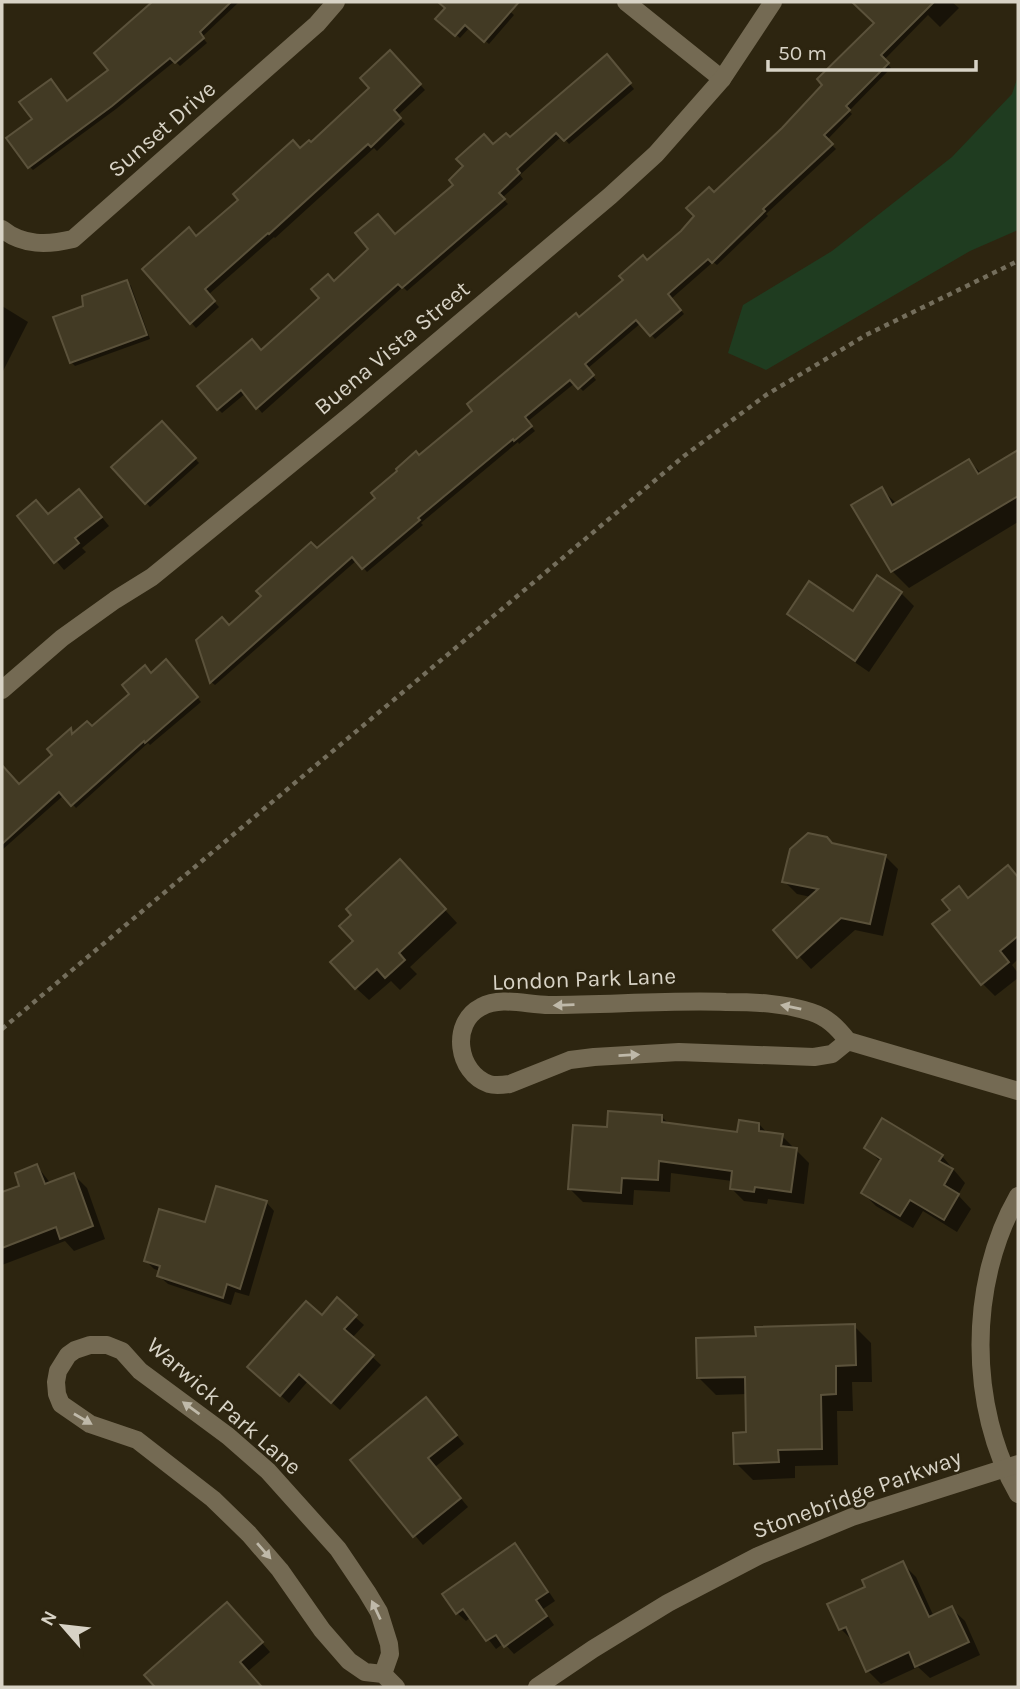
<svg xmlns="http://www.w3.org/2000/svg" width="1020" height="1689" font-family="Karla,sans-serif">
  <rect width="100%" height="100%" fill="#2d2510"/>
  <polygon fill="#1f3c20" points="1018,76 1018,230 970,251 766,370 728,353 743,305 832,251 952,157 1012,94"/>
  <g fill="#0007">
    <polygon points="154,2 160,8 167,2 239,2 202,37 207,43 180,66 175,61 116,109 33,170 30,167 67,103 111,71 96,53"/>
    <polygon points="442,2 499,2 514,15 489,44 470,27 460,38 438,19 448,7"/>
    <polygon points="875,2 952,2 959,8 940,27 928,15 884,60 891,68 849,111 852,114 827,140 836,149 766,214 768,216 717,265 713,262 671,299 684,314 655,339 641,323 587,369 596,380 583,391 575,383 527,422 535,431 519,444 518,442 421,523 423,525 367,572 357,560 215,685 211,682 229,627 377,498 420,457 682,232 714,194 812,100 876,23 865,12"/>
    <polygon points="390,53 425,90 397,116 405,124 377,151 374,148 275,238 274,237 208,295 219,307 196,328 144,269 196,238 300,150 311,144 371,88"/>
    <polygon points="611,61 634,89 569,144 562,136 520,175 523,179 502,198 508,204 407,291 403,287 262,413 246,393 222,413 218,409 261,352 322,298 334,283 395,237 455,185 493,146 510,139"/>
    <polygon points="127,282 131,286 150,339 75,366 71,362"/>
    <polygon points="2,306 28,322 2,373"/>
    <polygon points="162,423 199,463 150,507 114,467"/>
    <polygon points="1014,455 1018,458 1018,522 909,588 892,571 881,489 897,504 969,461 982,474"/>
    <polygon points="87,499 109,526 82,548 86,552 64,570 19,516 48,516"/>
    <polygon points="901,593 914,606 869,672 802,626 789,613 853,613"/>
    <polygon points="170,665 201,702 150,745 148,743 76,808 64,795 2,850 2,788 12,779 19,786 55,755 71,730 75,734 92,728 151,675"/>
    <polygon points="832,844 885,856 898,869 883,936 855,930 811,969 799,956 811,897 797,894 784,881"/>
    <polygon points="1008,867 1018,877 1018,959 1012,965 1018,973 1018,978 995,996 983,984 953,910 959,889 969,899"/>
    <polygon points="412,874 457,923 410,967 417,974 400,990 391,981 369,1000 356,988 356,941"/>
    <polygon points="661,1116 670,1125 739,1134 759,1124 768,1134 782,1136 809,1163 804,1204 768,1199 767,1204 744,1201 731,1188 732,1181 671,1173 670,1192 634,1190 633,1205 583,1202 570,1189 608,1129"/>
    <polygon points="866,1148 942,1156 965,1183 958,1195 971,1209 957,1232 923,1211 913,1228 876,1206 863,1193 881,1162"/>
    <polygon points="37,1166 51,1184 74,1175 87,1188 105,1239 74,1251 65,1241 2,1265 2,1194 21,1187"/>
    <polygon points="266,1202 274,1211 249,1296 235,1292 231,1305 168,1284 159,1276 160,1271 154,1269 146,1261 207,1224"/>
    <polygon points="322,1317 355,1317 364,1325 352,1338 381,1365 340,1410 308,1381 289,1403 258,1375"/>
    <polygon points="854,1326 871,1343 872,1382 852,1382 853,1411 837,1411 838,1465 795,1466 795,1478 753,1480 736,1463 748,1434 747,1394 716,1395 699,1378 757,1338"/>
    <polygon points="434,1408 464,1444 435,1467 468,1507 423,1545 352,1460"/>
    <polygon points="515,1545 523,1553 555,1601 543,1609 554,1625 514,1654 504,1643 496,1649 471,1617 466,1621 457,1613"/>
    <polygon points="903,1564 916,1577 934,1617 952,1609 965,1621 980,1655 930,1678 918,1667 881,1684 868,1671 854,1642 841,1629 830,1605 868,1588"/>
    <polygon points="236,1613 270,1652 247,1672 261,1687 157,1687 147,1675"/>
  </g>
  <g fill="#423a24" stroke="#5b523b" stroke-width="2">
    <polygon points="152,2 231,2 200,32 204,38 175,63 170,58 112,106 28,168 6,138 32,119 19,102 51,79 67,101 108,70 94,53"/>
    <polygon points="438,2 519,2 484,42 465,25 455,36 435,19 445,8"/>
    <polygon points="852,2 934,2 881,55 889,63 846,106 850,110 824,135 833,144 763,209 765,211 712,263 708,259 668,294 681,310 650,336 636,320 585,364 594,375 578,389 570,380 525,417 532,426 514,441 513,439 418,518 420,520 362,569 352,557 210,683 196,640 222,617 229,625 261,596 256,591 311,542 317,548 375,498 371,493 397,471 396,469 416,451 419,455 472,411 467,404 576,313 579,317 623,280 619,276 643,255 647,260 681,231 694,216 686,208 709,187 714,192 782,128 822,85 817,79 874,23"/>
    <polygon points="390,50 421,84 394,110 401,118 371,147 368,144 269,234 268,233 205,289 215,301 190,324 142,269 189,227 196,236 238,200 233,194 293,140 300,148 309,140 311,142 369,88 360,78"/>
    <polygon points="607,54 631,83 564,141 556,133 517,169 520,173 499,193 505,199 402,288 398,284 256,409 241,390 217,410 197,386 252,339 261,350 319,298 311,289 328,274 334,281 368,249 355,233 378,214 395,234 453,185 449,180 463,166 456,159 484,134 493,144 506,133 510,137"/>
    <polygon points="127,280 147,335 70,363 53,317 83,306 82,296"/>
    <polygon points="162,421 196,458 145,504 111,467"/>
    <polygon points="1018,450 1018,496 891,572 851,505 882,487 892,505 969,459 978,474"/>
    <polygon points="79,489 102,517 75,538 79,543 54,563 17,516 36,500 48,514"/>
    <polygon points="877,575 902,592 855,661 787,614 809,581 853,611"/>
    <polygon points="166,659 198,697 145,743 144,741 71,806 59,792 2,844 2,765 19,784 52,755 47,749 71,728 72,734 87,721 92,726 129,694 122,685 145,665 151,673"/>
    <polygon points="808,833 827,837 832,843 886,855 870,924 841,918 797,958 773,930 818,889 782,882 790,849"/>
    <polygon points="400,859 446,909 399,953 405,960 385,978 377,969 355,989 330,962 353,941 339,926 351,915 346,909"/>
    <polygon points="1008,865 1018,877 1018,936 1000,951 1009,962 981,985 932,924 950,910 942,900 959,886 968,898"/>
    <polygon points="608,1111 662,1115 662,1122 737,1132 739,1120 759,1123 759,1131 783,1134 781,1146 797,1148 791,1192 755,1187 754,1192 730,1189 732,1171 659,1161 658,1180 622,1178 621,1193 568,1189 573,1125 607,1127"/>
    <polygon points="882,1118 943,1155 939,1161 953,1169 944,1185 959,1194 944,1220 910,1200 900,1216 861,1193 881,1159 864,1148"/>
    <polygon points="37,1164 45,1184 74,1173 93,1226 60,1239 56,1227 2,1248 2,1192 19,1186 15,1173"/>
    <polygon points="216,1186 267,1201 240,1289 227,1284 223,1298 157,1276 160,1266 144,1261 159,1209 205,1222"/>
    <polygon points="337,1297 357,1315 344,1329 374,1355 331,1403 299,1374 280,1396 247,1367 306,1301 322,1315"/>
    <polygon points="855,1324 856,1365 836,1366 836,1394 821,1395 822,1449 778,1450 779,1462 734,1464 733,1433 746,1432 745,1377 697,1378 696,1338 756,1336 755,1327"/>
    <polygon points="426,1397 457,1435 428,1458 461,1498 413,1537 350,1460"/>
    <polygon points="515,1543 548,1592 536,1600 547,1616 504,1647 496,1635 486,1641 463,1609 456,1614 442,1594"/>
    <polygon points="903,1561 929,1617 952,1606 969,1642 915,1667 909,1652 866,1672 846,1627 839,1630 827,1604 865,1587 862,1580"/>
    <polygon points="227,1602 263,1642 240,1662 262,1687 155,1687 144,1675"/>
  </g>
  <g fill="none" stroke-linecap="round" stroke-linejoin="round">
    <polyline stroke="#746e5c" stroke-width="4.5" stroke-dasharray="5 5" stroke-linecap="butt" points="2,1029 684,456 766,395 866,335 1018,261"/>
    <g stroke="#746a53" stroke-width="18">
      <polyline points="626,2 722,79"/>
      <path d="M2,229C23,246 48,245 73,239L317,24L336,2"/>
      <polyline points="2,690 62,638 115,600 152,577 353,413 610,196 656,154 722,79 773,2"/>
      <path d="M848,1041L832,1054L814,1057L679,1052L594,1057L570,1060L510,1084C503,1085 495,1086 489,1084C457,1073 450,1023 481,1007C501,996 527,1005 549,1005C608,1005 667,1000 726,1002C755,1002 783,1003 811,1012C827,1017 837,1027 848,1041L1018,1091"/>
      <path d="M1018,1196C968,1283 968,1407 1018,1494"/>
      <polyline points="383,1674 390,1654 389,1644 379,1612 367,1592 338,1549 268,1471 228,1436 140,1371 122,1351 107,1345 90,1345 75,1350 68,1355 58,1371 56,1382 57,1394 61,1404 90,1424 137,1440 213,1499 249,1534 280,1570 322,1630 349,1661 365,1672 383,1674 396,1687"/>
      <polyline points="537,1687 593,1649 668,1603 758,1556 852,1517 1018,1464"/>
    </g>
  </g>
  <defs><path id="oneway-solid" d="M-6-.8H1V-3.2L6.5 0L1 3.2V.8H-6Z" transform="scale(1.75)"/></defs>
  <g fill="#bfb9a9">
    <use href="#oneway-solid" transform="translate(564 1005) rotate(178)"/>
    <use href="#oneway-solid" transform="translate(791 1007) rotate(-168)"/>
    <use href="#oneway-solid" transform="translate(629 1055) rotate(-3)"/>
    <use href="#oneway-solid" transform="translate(191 1408) rotate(-144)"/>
    <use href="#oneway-solid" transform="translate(83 1419) rotate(30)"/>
    <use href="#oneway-solid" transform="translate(264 1551) rotate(49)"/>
    <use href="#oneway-solid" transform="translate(376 1610) rotate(-115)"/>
  </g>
  <g text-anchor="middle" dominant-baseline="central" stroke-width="5" stroke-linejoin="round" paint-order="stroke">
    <g font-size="23" fill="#d8d3c6" stroke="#2d2510">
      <text transform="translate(162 129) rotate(-41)">Sunset Drive</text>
      <text transform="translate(392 348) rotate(-40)">Buena Vista Street</text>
      <text transform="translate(584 979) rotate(-2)">London Park Lane</text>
      <text transform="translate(224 1406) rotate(41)">Warwick Park Lane</text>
      <text transform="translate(857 1494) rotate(-20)">Stonebridge Parkway</text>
    </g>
  </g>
  <rect width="1020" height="1689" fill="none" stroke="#d8d3c6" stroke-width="7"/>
  <g transform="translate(63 1626) rotate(298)" stroke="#2d2510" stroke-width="5" paint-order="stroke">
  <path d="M0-5L12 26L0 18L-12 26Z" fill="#d8d3c6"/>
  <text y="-10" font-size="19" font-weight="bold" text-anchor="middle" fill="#d8d3c6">N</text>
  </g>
  <path d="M768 60v10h208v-10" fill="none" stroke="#d8d3c6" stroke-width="3.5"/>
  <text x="778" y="60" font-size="21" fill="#d8d3c6" stroke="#2d2510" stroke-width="5" paint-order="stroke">50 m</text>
</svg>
